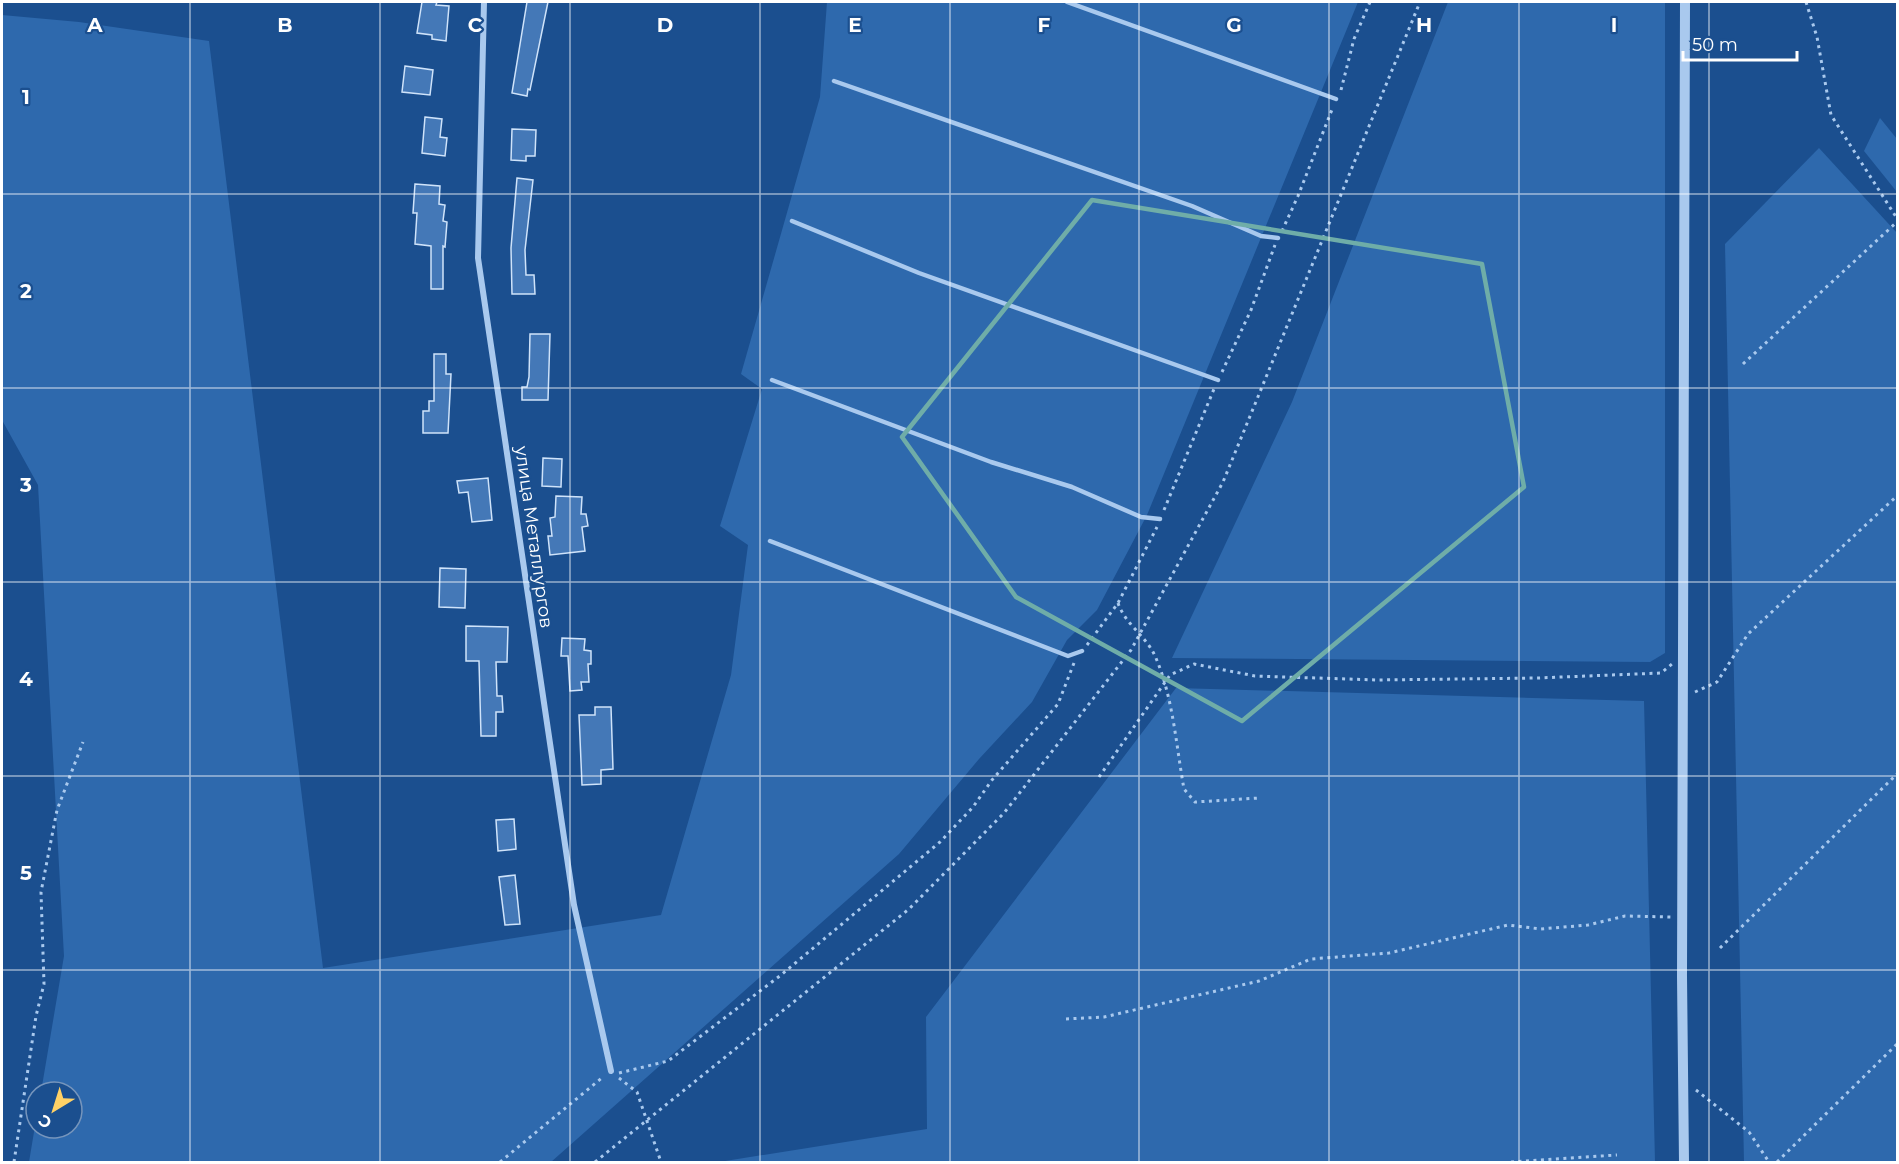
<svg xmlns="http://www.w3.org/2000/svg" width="1899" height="1164" font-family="Montserrat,sans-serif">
  <rect width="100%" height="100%" fill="#1b4f8f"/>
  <g fill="#2e69ad">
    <polygon points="827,2 1358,2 1147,515 1097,610 1067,640 1032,702 979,759 899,854 551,1162 29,1162 36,1120 36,1128 72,1128 72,1092 41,1092 64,956 38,485 2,420 2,15 79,22 209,41 323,968 661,915 731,675 748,545 720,526 762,389 741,374 820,97"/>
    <polygon points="1448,2 1665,2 1665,653 1650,662 1172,658 1292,402"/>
    <polygon points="1880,118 1897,139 1897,192 1864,151"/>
    <polygon points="1819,148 1897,233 1897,1162 1744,1162 1725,244"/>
    <polygon points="1176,688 1644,701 1655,1162 719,1162 927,1129 926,1017"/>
  </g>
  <g fill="#4478b7" stroke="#cfe3fa" stroke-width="1.5">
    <polygon points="422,2 437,2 436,5 449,6 446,41 432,39 432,35 417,33"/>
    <polygon points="527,2 548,2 530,90 528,89 527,96 512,93"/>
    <polygon points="405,66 433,70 430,95 402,92"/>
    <polygon points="425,117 442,119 440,137 447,138 445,156 422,153"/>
    <polygon points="512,129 536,130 535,156 526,156 526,161 511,160"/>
    <polygon points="517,178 533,180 525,250 526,275 534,275 535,294 512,294 511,248"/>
    <polygon points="415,184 440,186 439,204 445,205 443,221 447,222 445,247 443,246 443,289 431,289 431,246 415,244 417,213 413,213"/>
    <polygon points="530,334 550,334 548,400 522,400 522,387 527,387 529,377"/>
    <polygon points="434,354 446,354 446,374 451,374 448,433 423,433 423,411 429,411 429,401 434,401"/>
    <polygon points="543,458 562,459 561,487 542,486"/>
    <polygon points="488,478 492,520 472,522 468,492 459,493 457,481"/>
    <polygon points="556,496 582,497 581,514 586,514 588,526 582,527 585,551 550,555 548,536 552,536 550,518 555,517"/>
    <polygon points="440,568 466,569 465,608 439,607"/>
    <polygon points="466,626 508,627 507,662 496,662 497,696 502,696 503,712 496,712 496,736 481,736 479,661 466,661"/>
    <polygon points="562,638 585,639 584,650 591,651 591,664 588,664 589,682 581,682 582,690 570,691 568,656 561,656"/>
    <polygon points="595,707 611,707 613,769 601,770 601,784 582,785 579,715 595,715"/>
    <polygon points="514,819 516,849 498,851 496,820"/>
    <polygon points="515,875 520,924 505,925 499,877"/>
  </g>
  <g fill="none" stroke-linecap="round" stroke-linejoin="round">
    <g stroke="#a9c9ee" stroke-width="3" stroke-dasharray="3 4.5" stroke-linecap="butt">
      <polyline points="1806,2 1817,37 1831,115 1898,220"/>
      <polyline points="1341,90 1354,39 1370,2"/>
      <polyline points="1282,231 1298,196 1333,107"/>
      <polyline points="1743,364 1898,221"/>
      <polyline points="1222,372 1251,310 1275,245"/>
      <polyline points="1164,510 1214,389"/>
      <path d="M1118,603C1125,624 1146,636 1155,656C1173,696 1176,745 1184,789L1195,802L1259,798"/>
      <polyline points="1087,645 1118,603 1157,527"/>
      <polyline points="1695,692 1717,682 1748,634 1898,495"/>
      <polyline points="1099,777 1170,675 1194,664 1255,676 1377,680 1538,678 1661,673 1672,664"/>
      <polyline points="1720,948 1898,773"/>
      <polyline points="1066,1019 1104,1017 1259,981 1311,959 1389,953 1508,925 1541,929 1588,925 1625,916 1671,917"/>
      <polyline points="619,1073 668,1061 781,975 940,842 973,807 992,780 1058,704 1074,663"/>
      <polyline points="619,1078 637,1092 661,1162"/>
      <polyline points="1696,1090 1749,1132 1769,1162"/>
      <polyline points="14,1162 36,1016 44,984 41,892 57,810 83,742"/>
      <polyline points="500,1162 603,1077"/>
      <polyline points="595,1162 909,909 1004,813 1131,650 1223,482 1420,2"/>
      <polyline points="1511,1162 1617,1155"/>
      <polyline points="1777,1162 1898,1043"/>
    </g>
    <g stroke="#a9c9ee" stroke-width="4.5">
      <polyline points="1067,2 1336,99"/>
      <polyline points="834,81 1192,206 1261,236 1278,238"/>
      <polyline points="792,221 919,273 1218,380"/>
      <polyline points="772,380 991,462 1072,487 1141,517 1160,519"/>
      <polyline points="770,541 1068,656 1082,651"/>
    </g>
    <polyline stroke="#a9c9ee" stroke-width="6" points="484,2 478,258 574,905 611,1071"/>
    <polyline stroke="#a9c9ee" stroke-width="10" points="1684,1162 1682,976 1685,2"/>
  </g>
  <path fill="none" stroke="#6fada8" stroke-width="4.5" stroke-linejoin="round" d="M1092,200L1482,264L1524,487L1242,721L1016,597L902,437Z"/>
  <path fill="none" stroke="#fff" stroke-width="1.5" stroke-opacity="0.55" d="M190,2V1162M380,2V1162M570,2V1162M760,2V1162M950,2V1162M1139,2V1162M1329,2V1162M1519,2V1162M1709,2V1162M2,194H1898M2,388H1898M2,582H1898M2,776H1898M2,970H1898"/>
  <g text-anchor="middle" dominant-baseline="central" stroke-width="4.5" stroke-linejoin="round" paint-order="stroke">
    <g font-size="18" fill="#fff" stroke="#1b4f8f">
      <text transform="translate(534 537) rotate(82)">улица Металлургов</text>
    </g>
  </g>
  <g font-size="20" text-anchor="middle" font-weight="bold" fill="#fff" stroke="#1b4f8f" stroke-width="4.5" stroke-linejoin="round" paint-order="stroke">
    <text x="95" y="32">A</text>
    <text x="285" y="32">B</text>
    <text x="475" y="32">C</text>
    <text x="665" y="32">D</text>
    <text x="855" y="32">E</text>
    <text x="1044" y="32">F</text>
    <text x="1234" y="32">G</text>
    <text x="1424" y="32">H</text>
    <text x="1614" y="32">I</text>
    <text x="26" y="104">1</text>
    <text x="26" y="298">2</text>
    <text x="26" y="492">3</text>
    <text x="26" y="686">4</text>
    <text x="26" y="880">5</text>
  </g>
  <rect width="1899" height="1164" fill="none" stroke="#ffffff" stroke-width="6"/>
  <g transform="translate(54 1110) rotate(218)"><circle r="28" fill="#1b4f8f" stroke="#7695bc" stroke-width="1.5"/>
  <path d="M0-4.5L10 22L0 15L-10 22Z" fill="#ffd166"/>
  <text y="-9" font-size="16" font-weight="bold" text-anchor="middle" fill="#ffffff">С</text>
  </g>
  <path d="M1683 51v9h114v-9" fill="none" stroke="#ffffff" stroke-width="3"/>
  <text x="1692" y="51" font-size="18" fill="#ffffff" stroke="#1b4f8f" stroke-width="4.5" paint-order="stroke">50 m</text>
</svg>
